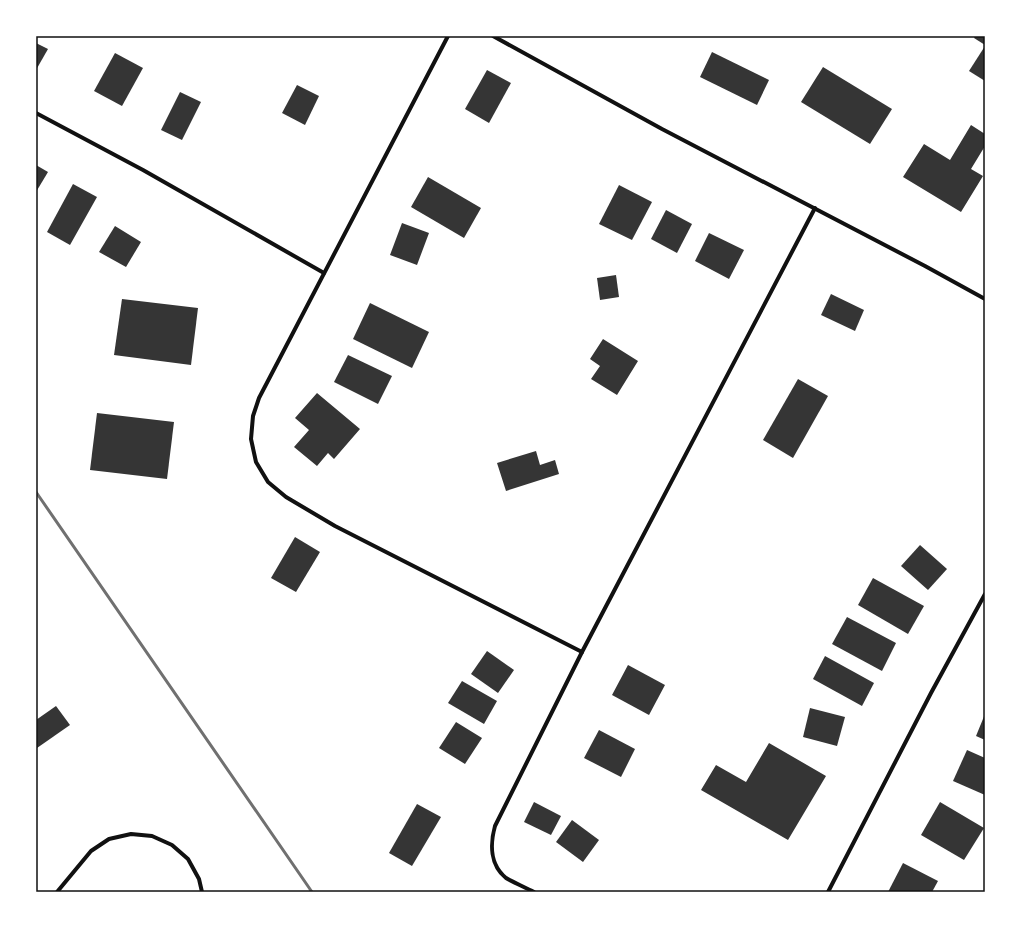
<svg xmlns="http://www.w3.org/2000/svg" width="1021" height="928" font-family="'PT Sans Narrow',sans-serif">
  <rect width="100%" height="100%" fill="#fff"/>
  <g fill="#353535">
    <polygon points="975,36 985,36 985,45 974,38"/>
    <polygon points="36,43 48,49 36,70"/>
    <polygon points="985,46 985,81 969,71"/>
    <polygon points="712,52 769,80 757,105 700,77"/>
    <polygon points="115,53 143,68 122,106 94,91"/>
    <polygon points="823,67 892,109 870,144 801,102"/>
    <polygon points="487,70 511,83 489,123 465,109"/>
    <polygon points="297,85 319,96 305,125 282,113"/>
    <polygon points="180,92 201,102 182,140 161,130"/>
    <polygon points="971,125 985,134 985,146 971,169 983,176 961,212 903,177 924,144 950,160"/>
    <polygon points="36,165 48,172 36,192"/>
    <polygon points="428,177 481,208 464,238 411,207"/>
    <polygon points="73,184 97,197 70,245 47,232"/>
    <polygon points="619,185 652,202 632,240 599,224"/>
    <polygon points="666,210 692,224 677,253 651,239"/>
    <polygon points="402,223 429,233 417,265 390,255"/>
    <polygon points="115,226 141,242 126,267 99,252"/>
    <polygon points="709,233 744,250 729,279 695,261"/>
    <polygon points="616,275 619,297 600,300 597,278"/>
    <polygon points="831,294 864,310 855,331 821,315"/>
    <polygon points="122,299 198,308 191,365 114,355"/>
    <polygon points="370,303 429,332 412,368 353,339"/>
    <polygon points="603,339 638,361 617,395 591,379 600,366 590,359"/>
    <polygon points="348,355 392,376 378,404 334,382"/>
    <polygon points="798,379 828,396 793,458 763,440"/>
    <polygon points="317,393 360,429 334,459 328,453 317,466 294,447 309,430 295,418"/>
    <polygon points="97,413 174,422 167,479 90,470"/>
    <polygon points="536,451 540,465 555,460 559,474 506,491 497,463"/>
    <polygon points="295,537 320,552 296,592 271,578"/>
    <polygon points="920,545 947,569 928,590 901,566"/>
    <polygon points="873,578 924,606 908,634 858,605"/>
    <polygon points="847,617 896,643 882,671 832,644"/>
    <polygon points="487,651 514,670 498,693 471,674"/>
    <polygon points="825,656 874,683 862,706 813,679"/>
    <polygon points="628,665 665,685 649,715 612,695"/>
    <polygon points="462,681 497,701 484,724 448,703"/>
    <polygon points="56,706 70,725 37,748 36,720"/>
    <polygon points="810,708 845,717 837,746 803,737"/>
    <polygon points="985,714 985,740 976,736"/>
    <polygon points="456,722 482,738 465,764 439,748"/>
    <polygon points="599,730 635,749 621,777 584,758"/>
    <polygon points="769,743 826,776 788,840 701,790 716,765 746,782"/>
    <polygon points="967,750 985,758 985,795 953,781"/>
    <polygon points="534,802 561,816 551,835 524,822"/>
    <polygon points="940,802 984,828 964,860 921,835"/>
    <polygon points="417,804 441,817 412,866 389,853"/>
    <polygon points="572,820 599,840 583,862 556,842"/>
    <polygon points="903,863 938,881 932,892 888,892"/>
  </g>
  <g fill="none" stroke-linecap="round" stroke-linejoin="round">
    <g stroke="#111" stroke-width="4">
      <polyline points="448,36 259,398 253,416 251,439 256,462 268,482 286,497 335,526 582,652"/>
      <polyline points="493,36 662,129 925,266 985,299"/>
      <polyline points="36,113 143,170 324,273"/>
      <polyline points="57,892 91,851 109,839 131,834 152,836 172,845 188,859 199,879 202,892"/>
      <path d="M534,892C525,887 514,883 506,878C490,865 490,844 495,826L582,652L815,208"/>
      <polyline points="828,892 931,693 985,594"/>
    </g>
    <polyline stroke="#707070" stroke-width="3" points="36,492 312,892"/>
  </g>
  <rect width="1021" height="928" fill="none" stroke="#ffffff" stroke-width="74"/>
  <rect x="37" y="37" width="947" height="854" fill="none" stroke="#111" stroke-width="1.5"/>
</svg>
